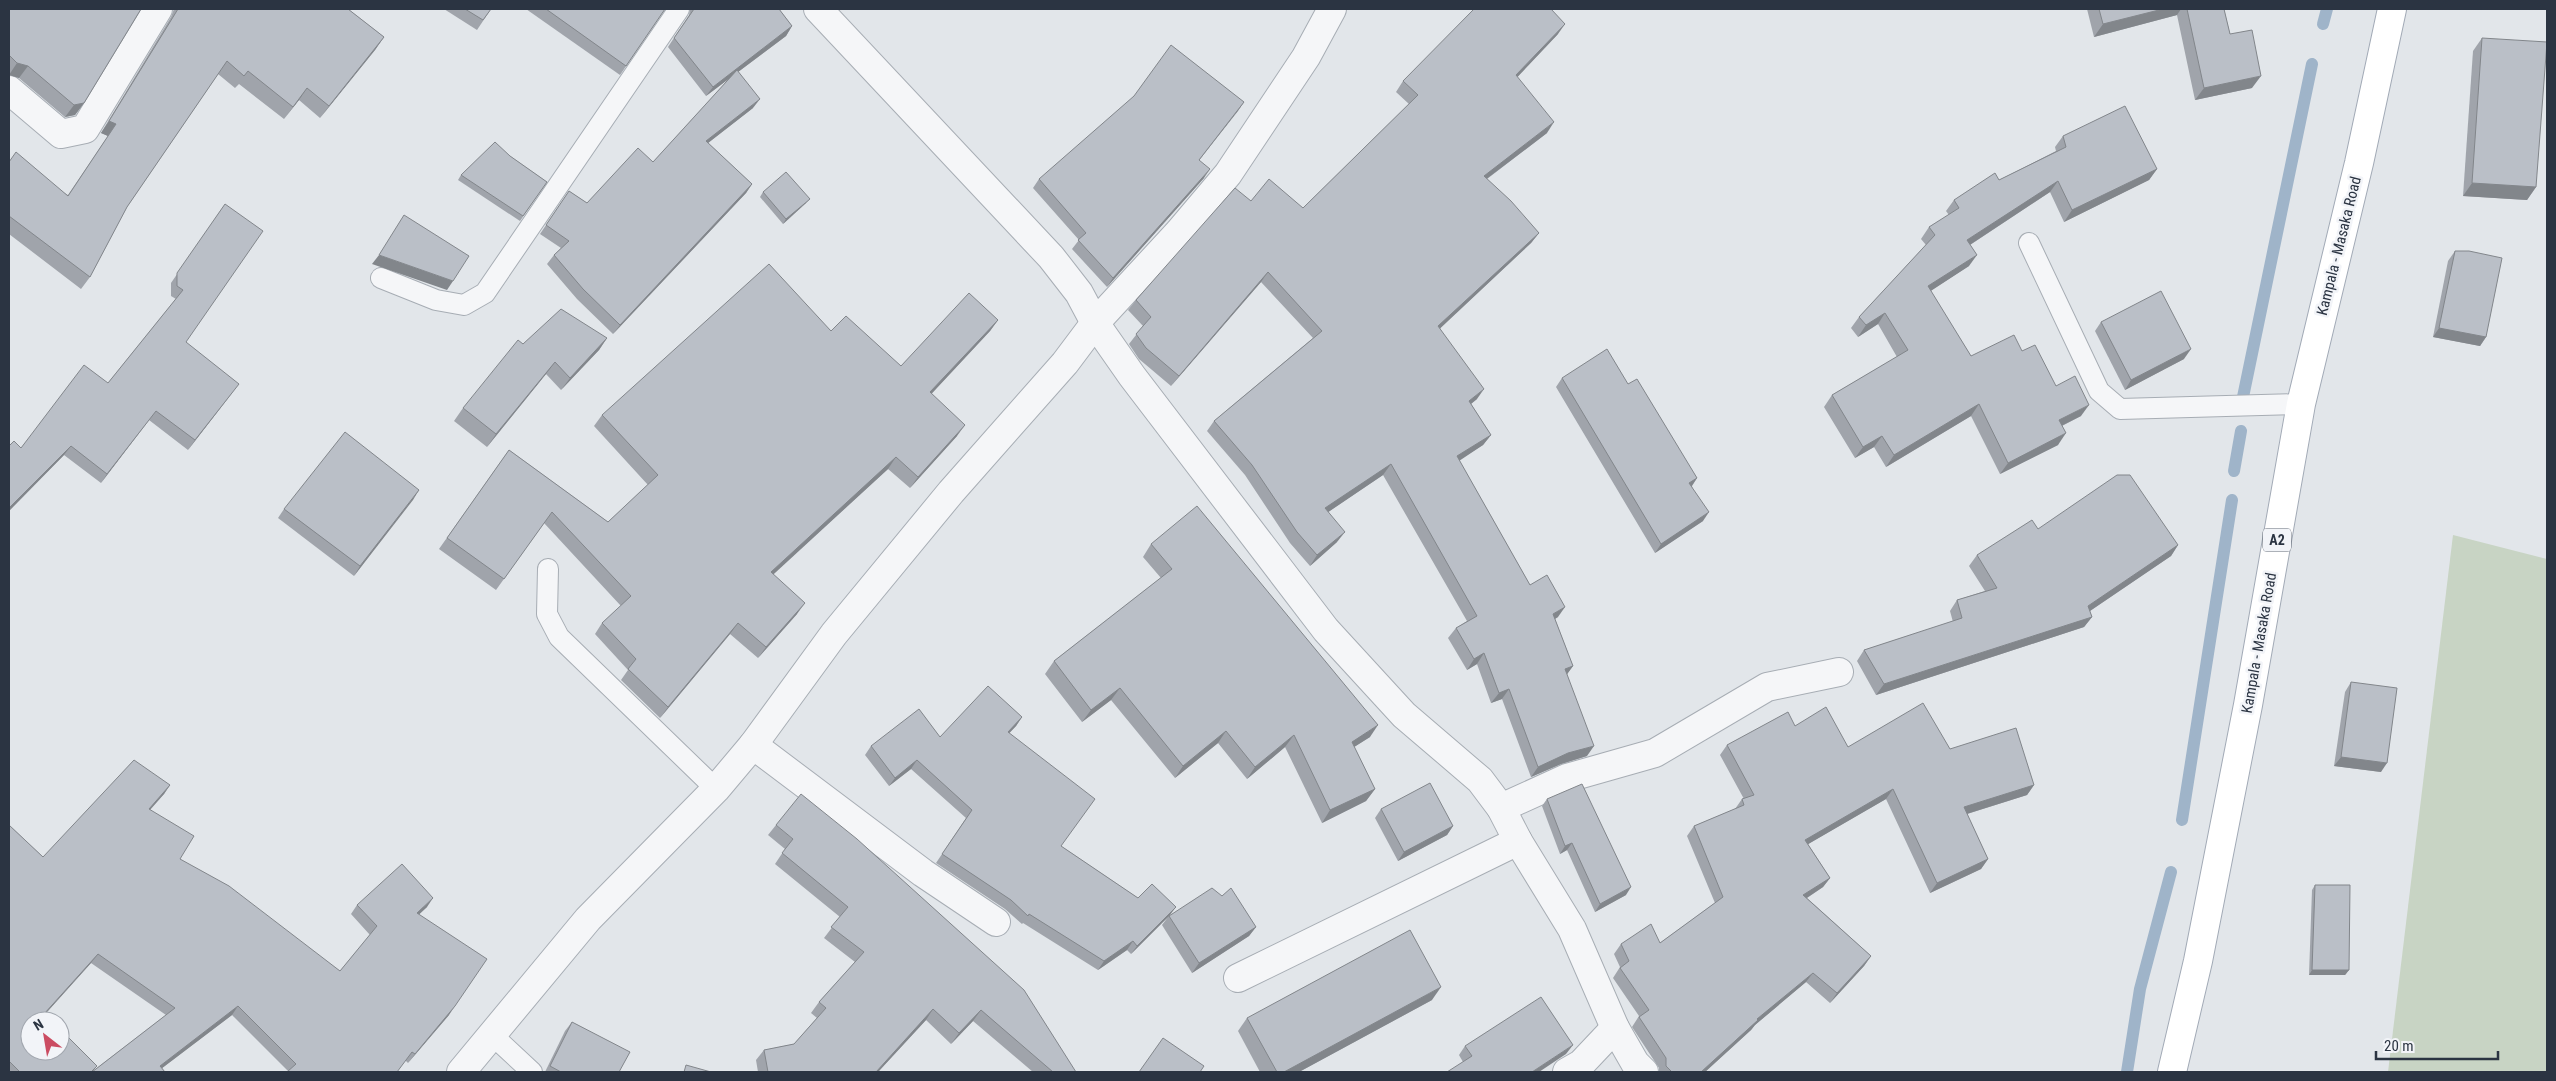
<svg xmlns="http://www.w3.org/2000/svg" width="2556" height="1081" font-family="'Roboto Condensed',sans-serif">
  <rect width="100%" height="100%" fill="#e2e6ea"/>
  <polygon fill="#c8d4c4" points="2453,535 2547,559 2547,1072 2388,1072"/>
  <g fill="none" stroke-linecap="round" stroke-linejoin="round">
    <g stroke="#9fb4c9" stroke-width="12">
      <polyline points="2323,24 2327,9"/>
      <polyline points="2243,397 2312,64"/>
      <polyline points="2234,471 2241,431"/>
      <polyline points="2182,820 2232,500"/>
      <polyline points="2127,1072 2140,989 2171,872"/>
    </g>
    <defs>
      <g id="service">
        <polyline points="2029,243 2099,391 2120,409 2301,404"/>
        <polyline points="381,278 436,300 464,305 485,293 679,9"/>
        <polyline points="548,569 547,614 559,637 716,789"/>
        <polyline points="491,1034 532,1072"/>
      </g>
      <g id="minor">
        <polyline points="818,9 1051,257 1079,293 1095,323 1132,376 1326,630 1404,715 1480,780 1501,808 1518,841 1572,929 1615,1028 1635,1063 1644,1072"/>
        <polyline points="9,90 61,134 85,129 158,9"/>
        <polyline points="753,745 923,873 996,922"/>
        <polyline points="1501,808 1567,778 1655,753 1767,687 1839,672"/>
        <polyline points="1238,978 1518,841"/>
        <polyline points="461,1072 588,919 716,789 753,745 834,634 951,492 1065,363 1095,323 1179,232 1228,174 1306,57 1332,9"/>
        <polyline points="1567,1072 1581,1064 1615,1028"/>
      </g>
      <polyline id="primary" points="2172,1072 2198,961 2248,705 2301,404 2359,163 2392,9"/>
    </defs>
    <use href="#service" stroke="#a7adb4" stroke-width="22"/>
    <use href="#minor" stroke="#a7adb4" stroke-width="30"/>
    <use href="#primary" stroke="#a2aab6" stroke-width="30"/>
    <use href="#service" stroke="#f5f6f8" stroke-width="20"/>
    <use href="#minor" stroke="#f5f6f8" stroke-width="28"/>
    <use href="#primary" stroke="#fff" stroke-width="28"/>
  </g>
  <g fill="#a0a4ab" fill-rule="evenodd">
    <polygon points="9,9 84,103 75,115 65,117 19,78 9,75"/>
    <polygon points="174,9 348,9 384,37 375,50 320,118 299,100 284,119 239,84 235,88 218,74 127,207 90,277 81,289 9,234 9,162 68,195 108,136 101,133 171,17"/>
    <polygon points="444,9 491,9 477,30"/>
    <polygon points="526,9 665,9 620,75"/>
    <polygon points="690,9 779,9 792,26 786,36 738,72 753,108 708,143 752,184 746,193 613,334 577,299 547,264 554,255 561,248 540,234 569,191 587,203 653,162 731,77 706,96 668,47 689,15"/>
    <polygon points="2087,9 2224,9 2230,34 2252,88 2195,100 2177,15 2094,37"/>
    <polygon points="1558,34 1517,77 1547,133 1487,179 1539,233 1531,243 1440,328 1477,399 1471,404 1491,435 1483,445 1459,460 1530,585 1558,617 1555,619 1573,666 1567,674 1587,756 1561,764 1531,777 1502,699 1491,703 1477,664 1467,670 1448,638 1456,628 1467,621 1383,475 1328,512 1337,542 1310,566 1290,543 1245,475 1207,431 1214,421 1313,338 1261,282 1171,386 1139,359 1129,344 1143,326 1128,310 1136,300 1303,208 1409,104 1396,92 1403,81"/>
    <polygon points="2482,38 2536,187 2527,200 2463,196 2473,51"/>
    <polygon points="1244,102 1199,160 1204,178 1107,287 1072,249 1079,240 1033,188 1039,179"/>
    <polygon points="2063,136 2157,169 2149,180 2064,222 2050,192 1970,245 1969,266 1930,291 1971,356 2022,351 2056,386 2081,416 2062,426 2058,445 2000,474 1971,416 1886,467 1874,447 1855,458 1824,407 1832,395 1897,357 1878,324 1858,337 1851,328 1859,317 1926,245 1921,239 1929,227 1949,215 1946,211 1954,200 1999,180 2056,151 2055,147"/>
    <polygon points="510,156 547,182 520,221 458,180 461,175"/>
    <polygon points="763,192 806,203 783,224 760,197"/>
    <polygon points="225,204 186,342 232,393 188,450 149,420 101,483 64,455 9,511 9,446 21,448 108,383 176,299 171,296 171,283"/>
    <polygon points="2455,251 2486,337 2480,346 2433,337 2448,261"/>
    <polygon points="998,320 990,331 931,394 957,436 910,488 888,469 773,574 797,614 758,658 730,634 660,718 621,680 628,670 595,634 602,623 621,606 544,523 496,590 439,549 509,450 608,522 648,485 594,426 602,415 831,331 901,366"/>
    <polygon points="2101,322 2184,359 2125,390 2095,331"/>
    <polygon points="607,338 599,350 561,390 546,374 487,447 454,421 463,408 523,344"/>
    <polygon points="1562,378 1628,384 1697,478 1692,486 1703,521 1655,553 1556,387"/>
    <polygon points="419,490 354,576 278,518 284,509"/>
    <polygon points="2038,529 2178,545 2171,556 2090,611 2092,617 2084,627 1876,695 1857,661 1864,650 1953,622 1950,611 1957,600 1985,591 1969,566 1977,555"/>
    <polygon points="1151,544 1370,737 1354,747 1375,789 1366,801 1322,823 1285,747 1247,779 1218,743 1175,778 1111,700 1082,722 1045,674 1054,661 1161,578 1143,557"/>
    <polygon points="2351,682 2381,772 2334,766 2345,692"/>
    <polygon points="1022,717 1016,726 1009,733 1061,846 1138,898 1170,916 1256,927 1249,936 1192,973 1162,925 1168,917 1131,954 1127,950 1098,970 1023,923 1022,924 1005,909 936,863 966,818 911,769 889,786 865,755 871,746 940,737"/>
    <polygon points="1795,726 1848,747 1950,749 2034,785 2027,795 1967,814 1988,859 1981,869 1930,893 1886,799 1808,844 1830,878 1823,887 1807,898 1871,956 1864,966 1830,1003 1806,982 1755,1025 1751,1030 1705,1072 1659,1072 1659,1068 1632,1027 1639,1016 1613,978 1620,967 1614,954 1621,944 1660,943 1715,903 1687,836 1694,826 1735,809 1742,799 1744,799 1720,755 1727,745"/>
    <path d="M170,785L164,794L150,809L180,859L340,971L370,935L351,914L357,905L427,907L419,914L449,1015L408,1063L406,1061L288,1071L232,1015L162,1068L165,1072H9V825L43,857ZM91,963L166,1015L93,1071L97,1066L45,1014Z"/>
    <polygon points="1547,799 1626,895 1595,912 1567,850 1560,854 1542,806"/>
    <polygon points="1381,809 1453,826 1447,835 1398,861 1375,818"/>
    <polygon points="776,825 1076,1072 1033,1072 973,1021 951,1044 926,1020 878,1072 758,1072 756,1060 764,1050 794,1044 817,1018 811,1013 819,1002 855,962 824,938 840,917 775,864 785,849 768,835"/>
    <polygon points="2315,885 2349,970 2345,975 2309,975 2312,890"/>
    <polygon points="1432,1000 1299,1072 1260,1072 1238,1031 1247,1018"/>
    <polygon points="572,1022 619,1072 545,1072 565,1031"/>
    <polygon points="1465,1046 1566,1054 1463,1062 1459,1055"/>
  </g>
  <g fill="#82868b">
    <polygon points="2163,9 2181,9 2177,15 2094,37 2103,24"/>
    <polygon points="1565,24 1558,34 1509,86 1516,75"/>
    <polygon points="792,26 786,36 706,96 713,87"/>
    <polygon points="384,37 375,50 320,118 329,106"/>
    <polygon points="17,63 28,66 19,78 9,75"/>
    <polygon points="2261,76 2252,88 2195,100 2204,88"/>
    <polygon points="307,88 299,100 284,119 293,107"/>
    <polygon points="760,99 753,108 699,150 706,141"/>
    <polygon points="1244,102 1238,111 1193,168 1199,160"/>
    <polygon points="84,103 75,115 65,117 74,105"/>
    <polygon points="109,121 116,124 108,136 101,133"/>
    <polygon points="1554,122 1547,133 1477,186 1484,176"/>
    <polygon points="1210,169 1204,178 1107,287 1113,278"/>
    <polygon points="2157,169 2149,180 2064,222 2072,210"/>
    <polygon points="2058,181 2050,192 1959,252 1967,240"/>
    <polygon points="2472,183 2536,187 2527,200 2463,196"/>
    <polygon points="752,184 746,193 613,334 620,325"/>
    <polygon points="810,199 806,203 783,224 786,219"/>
    <polygon points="1539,233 1531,243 1431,337 1438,326"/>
    <polygon points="379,255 453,281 447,290 372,264"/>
    <polygon points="1977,255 1969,266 1920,298 1928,286"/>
    <polygon points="1268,272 1261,282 1171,386 1179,376"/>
    <polygon points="1885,313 1878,324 1858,337 1866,325"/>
    <polygon points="998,320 990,331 922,404 930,392"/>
    <polygon points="2439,328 2486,337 2480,346 2433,337"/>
    <polygon points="607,338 599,350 561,390 570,378"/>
    <polygon points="2191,349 2184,359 2125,390 2131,380"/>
    <polygon points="555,362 546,374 487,447 496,434"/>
    <polygon points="239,384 232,393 188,450 195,440"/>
    <polygon points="1484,389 1477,399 1462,411 1469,401"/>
    <polygon points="1979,404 1971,416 1886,467 1894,455"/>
    <polygon points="2089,405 2081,416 2051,431 2059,420"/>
    <polygon points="156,411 149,420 101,483 107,474"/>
    <polygon points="965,425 957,436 910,488 918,477"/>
    <polygon points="2066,433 2058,445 2000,474 2008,463"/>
    <polygon points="1491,435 1483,445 1450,467 1457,456"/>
    <polygon points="1882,436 1874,447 1855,458 1863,447"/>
    <polygon points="71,446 64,455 9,511 9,508"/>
    <polygon points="896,457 888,469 763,584 771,572"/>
    <polygon points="1391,464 1383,475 1318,519 1325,508"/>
    <polygon points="1697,478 1691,487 1689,483"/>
    <polygon points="419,490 413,500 354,576 360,566"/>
    <polygon points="1709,512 1703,521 1655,553 1661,544"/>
    <polygon points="1345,532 1337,542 1310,566 1317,555"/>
    <polygon points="2178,545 2171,556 2081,617 2088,606"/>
    <polygon points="805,603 797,614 758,658 766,647"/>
    <polygon points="1565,607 1558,617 1546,624 1553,614"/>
    <polygon points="2092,617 2084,627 1876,695 1884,684"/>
    <polygon points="738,623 730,634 660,718 668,707"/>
    <polygon points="1484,653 1477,664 1467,670 1474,659"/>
    <polygon points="1573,666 1565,677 1565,669"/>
    <polygon points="1120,688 1111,700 1082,722 1091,710"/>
    <polygon points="1509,689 1502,699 1491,703 1499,693"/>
    <polygon points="1022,717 1016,726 1002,741 1008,732"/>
    <polygon points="1378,725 1370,737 1343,754 1352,742"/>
    <polygon points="1226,731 1218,743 1175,778 1183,766"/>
    <polygon points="1294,735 1285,747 1247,779 1255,767"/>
    <polygon points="1594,746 1587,756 1561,764 1531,777 1538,767 1568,753"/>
    <polygon points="2341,757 2387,763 2381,772 2334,766"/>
    <polygon points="917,760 911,769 889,786 895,778"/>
    <polygon points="170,785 164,794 143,818 149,809"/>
    <polygon points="2034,785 2027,795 1957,817 1964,807"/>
    <polygon points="1375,789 1366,801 1322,823 1330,810"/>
    <polygon points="1893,789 1886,799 1798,850 1805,840"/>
    <polygon points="1453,826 1447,835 1398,861 1404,852"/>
    <polygon points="1572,843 1567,850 1560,854 1565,846"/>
    <polygon points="1988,859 1981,869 1930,893 1937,883"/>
    <polygon points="1830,878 1823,887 1796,905 1803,895"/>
    <polygon points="1631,887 1626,895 1595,912 1600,904"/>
    <polygon points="433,898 427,907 411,922 417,913"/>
    <polygon points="1176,907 1170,915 1131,954 1137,946"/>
    <polygon points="1256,927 1249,936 1192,973 1199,963"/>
    <polygon points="1133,941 1127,950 1098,970 1104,961"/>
    <polygon points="98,954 91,963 39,1021 44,1014"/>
    <polygon points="1871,956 1864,966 1830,1003 1837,993"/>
    <polygon points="2312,970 2349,970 2345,975 2309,975"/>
    <polygon points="1813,973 1806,982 1755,1025 1751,1030 1705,1072 1701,1072 1757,1019"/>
    <polygon points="1441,987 1432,1000 1299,1072 1284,1072"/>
    <polygon points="238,1006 232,1015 157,1072 160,1066"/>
    <polygon points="455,1006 449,1015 408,1063 415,1054"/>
    <polygon points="933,1009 926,1020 878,1072 876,1072"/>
    <polygon points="981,1010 973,1021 951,1044 959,1033"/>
    <polygon points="1573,1045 1566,1054 1539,1072 1532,1072"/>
  </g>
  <g fill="#babfc7" stroke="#82868b">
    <polygon points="9,9 141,9 84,103 74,105 28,66 17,63 9,55"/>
    <polygon points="178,9 348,9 384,37 329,106 307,88 293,107 248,71 244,76 227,61 127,207 90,277 9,216 9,162 16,152 68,196 116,124 109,121"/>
    <polygon points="465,9 491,9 483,20"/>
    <polygon points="546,9 665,9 626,66"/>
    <polygon points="694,9 779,9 792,26 713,87 674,38"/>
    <polygon points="1474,9 1551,9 1565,24 1516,75 1554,122 1484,176 1511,201 1539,233 1438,326 1484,389 1469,401 1491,435 1457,456 1530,585 1547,575 1565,607 1553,614 1573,666 1565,669 1594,746 1568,753 1538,767 1509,689 1499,693 1484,653 1474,659 1456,628 1477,616 1391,464 1325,508 1345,532 1317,555 1297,532 1252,465 1214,421 1322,331 1268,272 1179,376 1146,348 1136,334 1151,317 1136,300 1235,188 1251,201 1269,179 1303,208 1418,95 1403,81"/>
    <polygon points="2099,9 2163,9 2103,24"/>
    <polygon points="2187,9 2224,9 2230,34 2252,30 2261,76 2204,88"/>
    <polygon points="2482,38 2547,42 2536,187 2472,183"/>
    <polygon points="1171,45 1244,102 1199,160 1210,169 1113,278 1078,240 1086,233 1039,179 1134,96"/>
    <polygon points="737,70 760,99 706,141 752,184 620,325 583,289 554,255 569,241 546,225 569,191 587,203 638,148 653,162"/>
    <polygon points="2125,106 2157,169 2072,210 2058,181 1967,240 1977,255 1928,286 1971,356 2014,335 2022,351 2035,345 2056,386 2075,376 2089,405 2059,420 2066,433 2008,463 1979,404 1894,455 1882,436 1863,447 1832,395 1908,350 1885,313 1866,325 1859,317 1935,235 1929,227 1959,208 1954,200 1995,173 1999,180 2066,147 2063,136"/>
    <polygon points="495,142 510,156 547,182 523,216 461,175"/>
    <polygon points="786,172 810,199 786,219 763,192"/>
    <polygon points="225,204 263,231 186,342 239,384 195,440 156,411 107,474 71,446 9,508 9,446 14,441 21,448 84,365 108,383 183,290 177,286 177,273"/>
    <polygon points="404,215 469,256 453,281 379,255"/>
    <polygon points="2455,251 2469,251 2502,258 2486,337 2439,328"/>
    <polygon points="769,264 831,331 846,316 901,366 969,293 998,320 930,392 965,425 918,477 896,457 771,572 805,603 766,647 738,623 668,707 628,669 636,659 602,623 631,596 552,512 504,579 447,538 509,450 608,522 658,475 602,415"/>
    <polygon points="2161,291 2191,349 2131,380 2101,322"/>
    <polygon points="561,309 607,338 570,378 555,362 496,434 463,408 518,340 523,344"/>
    <polygon points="1607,349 1628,384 1637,379 1697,478 1689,483 1709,512 1661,544 1562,378"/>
    <polygon points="345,432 419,490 360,566 284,509"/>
    <polygon points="2117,475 2130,475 2178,545 2088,606 2092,617 1884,684 1864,650 1962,618 1957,600 1997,588 1977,555 2032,520 2038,529"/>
    <polygon points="1197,506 1378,725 1352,742 1375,789 1330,810 1294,735 1255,767 1226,731 1183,766 1120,688 1091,710 1054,661 1172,569 1151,544"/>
    <polygon points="2351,682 2397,688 2387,763 2341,757"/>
    <polygon points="988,686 1022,717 1008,732 1095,799 1061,846 1138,898 1152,884 1176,907 1137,946 1133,941 1104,961 1029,914 1028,916 1011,900 942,854 972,810 917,760 895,778 871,746 919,709 940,737"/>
    <polygon points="1923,703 1950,749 2016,728 2034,785 1964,807 1988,859 1937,883 1893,789 1805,840 1830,878 1803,895 1871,956 1837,993 1813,973 1757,1019 1758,1020 1701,1072 1672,1072 1666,1066 1666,1058 1639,1017 1649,1010 1620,968 1629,961 1621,944 1651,924 1660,943 1723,897 1694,826 1744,805 1742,799 1754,795 1727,745 1788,712 1795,726 1826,707 1848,747"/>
    <polygon points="134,760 170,785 149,809 194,836 180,859 229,886 340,971 377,926 357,905 402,864 433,898 417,913 487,959 455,1006 415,1054 412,1052 397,1072 287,1072 296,1064 238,1006 160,1066 165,1072 92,1072 175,1008 98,954 44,1014 52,1021 30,1021 30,1051 60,1051 60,1029 97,1066 91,1072 20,1072 9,1061 9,825 43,857"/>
    <polygon points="1430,783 1453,826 1404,852 1381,809"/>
    <polygon points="1582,784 1631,887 1600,904 1572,843 1565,846 1547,799"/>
    <polygon points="801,794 857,839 1024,990 1076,1072 1053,1072 981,1010 959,1033 933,1009 876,1072 768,1072 764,1050 794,1044 826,1008 819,1002 864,952 831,927 848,907 782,853 793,839 776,825"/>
    <polygon points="2315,885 2350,885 2349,970 2312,970"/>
    <polygon points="1212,888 1222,896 1231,888 1256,927 1199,963 1169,916"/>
    <polygon points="1410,930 1441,987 1284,1072 1277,1072 1247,1018"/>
    <polygon points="1541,997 1573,1045 1532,1072 1447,1072 1472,1056 1465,1046"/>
    <polygon points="572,1022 630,1052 619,1072 561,1072 550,1066"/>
    <polygon points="1163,1038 1204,1066 1200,1072 1139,1072"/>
    <polygon points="686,1065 711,1072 684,1072"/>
  </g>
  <g text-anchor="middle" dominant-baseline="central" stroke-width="5" stroke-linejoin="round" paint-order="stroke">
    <rect fill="#f2f4f8" stroke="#676e79" stroke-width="1" x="2263" y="528.5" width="28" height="23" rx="4"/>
    <g font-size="14" font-weight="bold" fill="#2b3442">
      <text x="2277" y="540">A2</text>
    </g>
    <g font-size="15" fill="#2b3442" stroke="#f2f4f8">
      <text transform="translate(2339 246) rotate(-76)">Kampala - Masaka Road</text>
      <text transform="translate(2259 643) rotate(-80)">Kampala - Masaka Road</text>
    </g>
  </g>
  <rect width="2556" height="1081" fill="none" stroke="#2b3442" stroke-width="20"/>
  <g transform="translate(45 1036) rotate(329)"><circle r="24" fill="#f2f4f8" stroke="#a2a7af"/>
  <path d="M0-4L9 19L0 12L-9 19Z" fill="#cb4c62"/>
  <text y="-8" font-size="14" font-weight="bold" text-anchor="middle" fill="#2b3442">N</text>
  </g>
  <path d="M2376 1051v8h122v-8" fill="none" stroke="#2b3442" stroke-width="2.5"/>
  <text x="2384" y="1051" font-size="15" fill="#2b3442" stroke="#f2f4f8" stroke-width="4" paint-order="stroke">20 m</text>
</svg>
